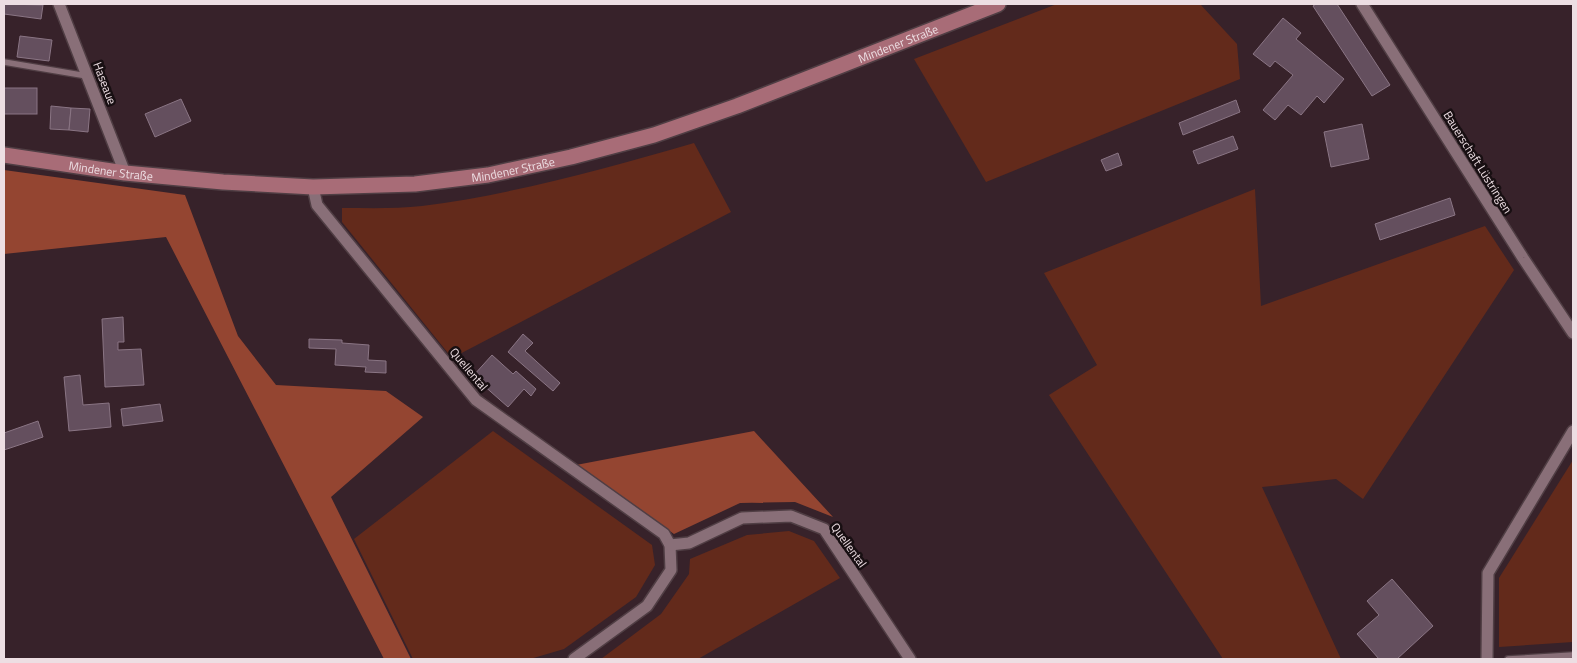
<svg xmlns="http://www.w3.org/2000/svg" width="1577" height="663" font-family="'Titillium Web',sans-serif">
  <rect width="100%" height="100%" fill="#37222a"/>
  <g fill="#632a1b">
    <polygon points="1057,4 1200,4 1237,44 1240,79 986,182 914,59"/>
    <path d="M694,143L731,212L452,358L342,222V208C368,208 396,209 422,206C515,194 604,169 694,143Z"/>
    <polygon points="1255,189 1261,306 1485,226 1514,270 1363,499 1336,479 1262,487 1341,659 1223,659 1049,395 1097,365 1044,273"/>
    <polygon points="493,431 652,545 655,565 636,597 564,649 530,659 413,659 354,539"/>
    <polygon points="1573,460 1573,642 1499,647 1499,578"/>
    <polygon points="789,531 814,541 840,578 698,659 601,659 661,614 689,574 690,559 747,535"/>
  </g>
  <g fill="#944531">
    <polygon points="4,170 185,195 238,336 276,385 386,391 423,417 331,497 411,659 384,659 166,237 4,254"/>
    <polygon points="754,431 833,517 795,502 740,503 674,534 576,465"/>
  </g>
  <g fill="#644f5e" stroke="#8a7584">
    <polygon points="4,4 43,5 41,19 4,14"/>
    <polygon points="1316,4 1337,4 1390,85 1372,96 1313,6"/>
    <polygon points="1283,18 1301,33 1296,39 1344,79 1324,103 1317,96 1301,115 1288,105 1275,120 1263,110 1293,75 1275,61 1270,67 1253,54"/>
    <polygon points="20,36 52,40 49,61 17,57"/>
    <rect x="4" y="88" width="33" height="26"/>
    <polygon points="181,99 191,121 155,137 145,114"/>
    <polygon points="1236,100 1240,112 1183,135 1179,123"/>
    <polygon points="51,106 71,108 69,130 50,129"/>
    <polygon points="71,108 90,109 88,132 69,130"/>
    <polygon points="1362,124 1369,159 1331,167 1324,132"/>
    <polygon points="1233,136 1238,149 1198,164 1193,151"/>
    <polygon points="1118,153 1122,165 1106,171 1101,160"/>
    <polygon points="1450,198 1455,215 1380,240 1375,224"/>
    <polygon points="123,317 124,342 118,342 118,350 141,349 144,385 105,387 102,319"/>
    <polygon points="523,334 533,343 525,351 560,383 553,391 508,352"/>
    <polygon points="309,339 342,340 342,343 369,345 368,360 386,361 386,373 365,372 366,367 335,365 336,349 309,348"/>
    <polygon points="492,355 513,374 516,371 536,389 531,396 524,389 508,407 473,376"/>
    <polygon points="80,375 83,405 109,403 111,427 69,431 64,377"/>
    <polygon points="160,404 163,421 123,426 121,409"/>
    <polygon points="38,421 43,437 4,450 4,433"/>
    <polygon points="1392,579 1433,626 1397,659 1379,659 1357,634 1379,615 1367,601"/>
  </g>
  <g fill="none" stroke-linecap="round" stroke-linejoin="round">
    <defs>
      <g id="lane">
        <polyline points="4,62 87,76"/>
        <polyline points="1508,659 1573,655"/>
      </g>
      <g id="street">
        <polyline points="59,4 125,173"/>
        <polyline points="1362,4 1523,258 1573,333"/>
        <polyline points="313,187 317,205 476,400 664,534 670,545 671,570 647,606 574,659"/>
        <polyline points="670,545 689,543 742,518 791,516 824,529 910,659"/>
        <polyline points="1487,659 1488,573 1573,431"/>
      </g>
      <g id="secondary">
        <path id="s1" d="M4,155L125,173L223,182L313,187L415,184L488,175L571,157L654,135L737,106L998,4"/>
      </g>
    </defs>
    <use href="#lane" stroke="#503e44" stroke-width="8"/>
    <use href="#street" stroke="#503e44" stroke-width="14"/>
    <use href="#secondary" stroke="#503e44" stroke-width="18"/>
    <use href="#lane" stroke="#896f78" stroke-width="5.5"/>
    <use href="#street" stroke="#896f78" stroke-width="11"/>
    <use href="#secondary" stroke="#a86c77" stroke-width="15"/>
  </g>
  <g text-anchor="middle" dominant-baseline="central" stroke-width="5" stroke-linejoin="round" paint-order="stroke">
    <g font-size="12" fill="#eddee3" stroke="#180f12">
      <text stroke="none"><textPath href="#s1" startOffset="918">Mindener Straße</textPath></text>
      <text transform="translate(105 83) rotate(69)">Haseaue</text>
      <text transform="translate(1478 162) rotate(58)">Bauerschaft Lüstringen</text>
      <text stroke="none"><textPath href="#s1" startOffset="512">Mindener Straße</textPath></text>
      <text stroke="none"><textPath href="#s1" startOffset="108">Mindener Straße</textPath></text>
      <text transform="translate(469 369) rotate(50)">Quellental</text>
      <text transform="translate(849 545) rotate(54)">Quellental</text>
    </g>
  </g>
  <rect width="1577" height="663" fill="none" stroke="#eddee3" stroke-width="10"/>
</svg>
